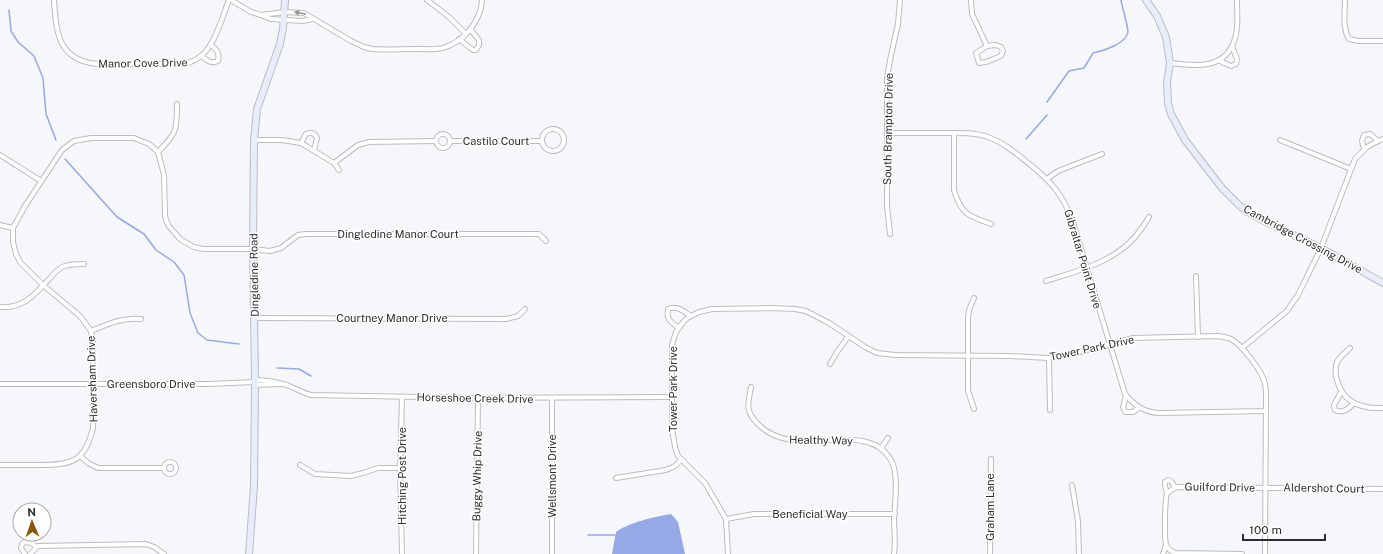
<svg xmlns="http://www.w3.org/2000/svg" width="1383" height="554" font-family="'Public Sans',sans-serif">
  <rect width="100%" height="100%" fill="#f6f7fa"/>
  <path fill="#96a9e7" d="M671,514L678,522L685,554H612L616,532C627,523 657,516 671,514Z"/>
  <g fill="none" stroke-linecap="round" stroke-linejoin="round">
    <g stroke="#96a9e7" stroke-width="1.5">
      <polyline points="9,10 11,31 18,42 34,56 43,78 46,114 56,140"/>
      <path d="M1047,102L1069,71L1084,68L1093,53C1103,51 1126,44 1128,32C1128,26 1122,7 1121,0"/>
      <polyline points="1026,139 1047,115"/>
      <polyline points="65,159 117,217 144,234 156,250 174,262 184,275 190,313 198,333 207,340 239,344"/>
      <polyline points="277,368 299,369 311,376"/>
      <polyline points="588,535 615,535"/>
    </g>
    <defs>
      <g id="street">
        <path d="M54,0C56,32 58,61 98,64H181C212,62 219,25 229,0"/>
        <polyline points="231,0 251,12 261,15 271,19 303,21 313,19"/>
        <polyline points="427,0 449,17 466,34"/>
        <polyline points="971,0 972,14 987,46"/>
        <path d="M1345,0C1345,13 1342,27 1349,39L1359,41H1383"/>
        <path d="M261,15L285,12L304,13L351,41L364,47L372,49C386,50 401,49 415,49C424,49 434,50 443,48C464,42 481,21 482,0"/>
        <polyline points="459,39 473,50 476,50 479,45 479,40 470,29"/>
        <polygon points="996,45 1001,47 1003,51 1001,56 986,62 979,63 976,53 987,46"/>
        <path d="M202,56C207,61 211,64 218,61C220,53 217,50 211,45"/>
        <polyline points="1219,60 1224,63 1231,66 1236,64 1237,59 1232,46"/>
        <path d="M1170,63C1193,66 1222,70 1233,44C1239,31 1237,14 1237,0"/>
        <circle cx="553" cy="140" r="11"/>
        <path d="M887,133C905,133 922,133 940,133C956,133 973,132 988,137C1005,143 1018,155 1032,166C1052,183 1062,194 1072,219L1125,394C1135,406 1144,412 1159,413L1266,411"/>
        <path d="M954,133V190C961,214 968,216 991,224"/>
        <circle cx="443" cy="141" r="7"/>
        <polyline points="254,140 282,140 301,143 334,163 339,170"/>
        <polyline points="1280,140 1351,169"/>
        <polyline points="451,141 542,141"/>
        <path d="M301,143L306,134C311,132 315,133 317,138L314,150"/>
        <polyline points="1364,149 1362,141 1364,135 1370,134 1378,141"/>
        <path d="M158,152C177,133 177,130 177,104"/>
        <polyline points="0,155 41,181"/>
        <polyline points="334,163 358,145 369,142 436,141"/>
        <polyline points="1047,179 1058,171 1102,154"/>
        <polyline points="0,225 13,228"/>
        <polyline points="890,234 887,206 887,78 891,55 898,24 900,0"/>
        <polyline points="1196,276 1198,337"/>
        <path d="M1046,281C1077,271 1112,263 1135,237C1140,231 1145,224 1149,217"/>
        <polyline points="974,298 969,310 968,318 968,391 974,409"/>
        <path d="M0,307C24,309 35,294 50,278C54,273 59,268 65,266C71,264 77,264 84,264"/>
        <polyline points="255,318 506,319 518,316 525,309"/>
        <path d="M679,328C671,322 666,320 668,309C677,305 683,311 691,316"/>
        <path d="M91,331C108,324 123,317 141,319"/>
        <polyline points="1242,348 1287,311 1298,295 1321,248 1355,159 1367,147 1378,141 1383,139"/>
        <path d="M1350,348C1346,352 1340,357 1337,362C1335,368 1335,374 1337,380C1343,403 1362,409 1383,408"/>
        <polyline points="1049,358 1050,410"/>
        <polyline points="830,364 837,352 848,337"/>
        <path d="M255,380C266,380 276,382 287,385C295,388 303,393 311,395L478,398L671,397"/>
        <polyline points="0,384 208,384 255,382"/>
        <polyline points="255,385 280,384"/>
        <path d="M751,387C748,403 745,411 757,423C793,463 865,416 891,460C899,474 895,502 894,518C894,530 896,542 894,554"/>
        <path d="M1341,392L1334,405L1335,410C1343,414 1349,409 1354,403"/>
        <polyline points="1126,396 1123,407 1125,412 1133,412 1139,408"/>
        <polyline points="881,448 888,438"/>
        <polyline points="80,456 88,463 98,468 164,468"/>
        <circle cx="170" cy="468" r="6"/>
        <path d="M0,465C14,465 27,465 41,465C73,465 85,461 93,428V341L91,331L80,316L43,285L20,262L16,254L13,242V228L25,206L62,150L74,141L91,138H134L149,144L158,152L164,175L165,216L168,225L180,239L194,247L203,249H253L270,251L281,248L298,235L306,234H539L546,241"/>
        <polyline points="300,465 315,474 351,476 363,473 378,468 400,468"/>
        <polyline points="616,478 666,470 675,466 681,460"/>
        <polyline points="1072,485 1078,521 1079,554"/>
        <polyline points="1167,493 1165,486 1165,482 1168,480 1171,481 1175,487"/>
        <polyline points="726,519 754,514 895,514"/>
        <polyline points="25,554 21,548 22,544 25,542 32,543 36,547"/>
        <polyline points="30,554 38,546 146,544 154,547 164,554"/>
        <polyline points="402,554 400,468 402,397"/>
        <polyline points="476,554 478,398"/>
        <polyline points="552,554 552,398"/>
        <path d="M728,554L726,519L705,483L678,456L675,447L672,429V345L676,332L684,321L689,317L699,312L712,309L772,308L795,309L806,311L829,323L865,347L877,353L895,355L1009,356L1049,358L1064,356L1133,338L1218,336C1222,337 1227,337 1231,339C1242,345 1263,372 1265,384C1266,388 1266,393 1266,397L1265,554"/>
        <polyline points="990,554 991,459"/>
        <polyline points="1163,554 1166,545"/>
        <path d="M1242,554L1175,553C1171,551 1167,549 1166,544C1164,537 1165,500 1167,493L1176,487L1383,489"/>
      </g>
      <g id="secondary">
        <polyline points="1146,0 1157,16 1166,37 1170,63 1167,82 1168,103 1171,114 1185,140 1222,188 1240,206 1248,212 1266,222 1321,248 1383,283"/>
        <polyline points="249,554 254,486 255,382 253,249 254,140 257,109 280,44 283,29 285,0"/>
      </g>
    </defs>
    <use href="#street" stroke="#bcbdc0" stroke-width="6"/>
    <use href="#secondary" stroke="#bcbdc0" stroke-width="8"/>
    <use href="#street" stroke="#fff" stroke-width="4"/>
    <use href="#secondary" stroke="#e8edfc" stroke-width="6"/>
  </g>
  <defs><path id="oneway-solid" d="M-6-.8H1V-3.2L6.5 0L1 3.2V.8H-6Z"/></defs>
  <use fill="#969697" href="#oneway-solid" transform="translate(300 13) rotate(-169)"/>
  <g text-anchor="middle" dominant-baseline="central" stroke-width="3" stroke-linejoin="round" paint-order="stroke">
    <g font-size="11" fill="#2d2e2f" stroke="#fff">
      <text transform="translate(143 63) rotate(-1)">Manor Cove Drive</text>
      <text transform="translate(888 129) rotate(-89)">South Brampton Drive</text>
      <text x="496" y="141">Castilo Court</text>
      <text x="398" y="234">Dingledine Manor Court</text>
      <text transform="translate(1303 239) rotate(28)">Cambridge Crossing Drive</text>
      <text transform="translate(1083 259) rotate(73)">Gibraltar Point Drive</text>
      <text transform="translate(254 275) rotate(-91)">Dingledine Road</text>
      <text x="392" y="318">Courtney Manor Drive</text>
      <text transform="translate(1092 348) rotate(-12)">Tower Park Drive</text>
      <text transform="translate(92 379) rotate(-92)">Haversham Drive</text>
      <text x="151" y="384">Greensboro Drive</text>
      <text transform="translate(673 389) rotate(-90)">Tower Park Drive</text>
      <text transform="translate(475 398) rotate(1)">Horseshoe Creek Drive</text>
      <text transform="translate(821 440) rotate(1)">Healthy Way</text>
      <text transform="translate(402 476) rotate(-90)">Hitching Post Drive</text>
      <text transform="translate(477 476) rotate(-89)">Buggy Whip Drive</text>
      <text transform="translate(552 476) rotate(-90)">Wellsmont Drive</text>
      <text transform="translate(1220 487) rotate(1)">Guilford Drive</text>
      <text transform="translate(1324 488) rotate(1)">Aldershot Court</text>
      <text transform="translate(990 507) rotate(-90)">Graham Lane</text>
      <text x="810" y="514">Beneficial Way</text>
    </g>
  </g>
  <g transform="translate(32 522) rotate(358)"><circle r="19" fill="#ffffff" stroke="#ababac"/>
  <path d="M0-3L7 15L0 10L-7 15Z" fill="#8b5605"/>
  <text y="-6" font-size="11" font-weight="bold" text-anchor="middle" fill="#2d2e2f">N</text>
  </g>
  <path d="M1243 534v6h82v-6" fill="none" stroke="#2d2e2f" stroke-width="2"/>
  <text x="1249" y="534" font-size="12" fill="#2d2e2f" stroke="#ffffff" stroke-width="3" paint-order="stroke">100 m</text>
</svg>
